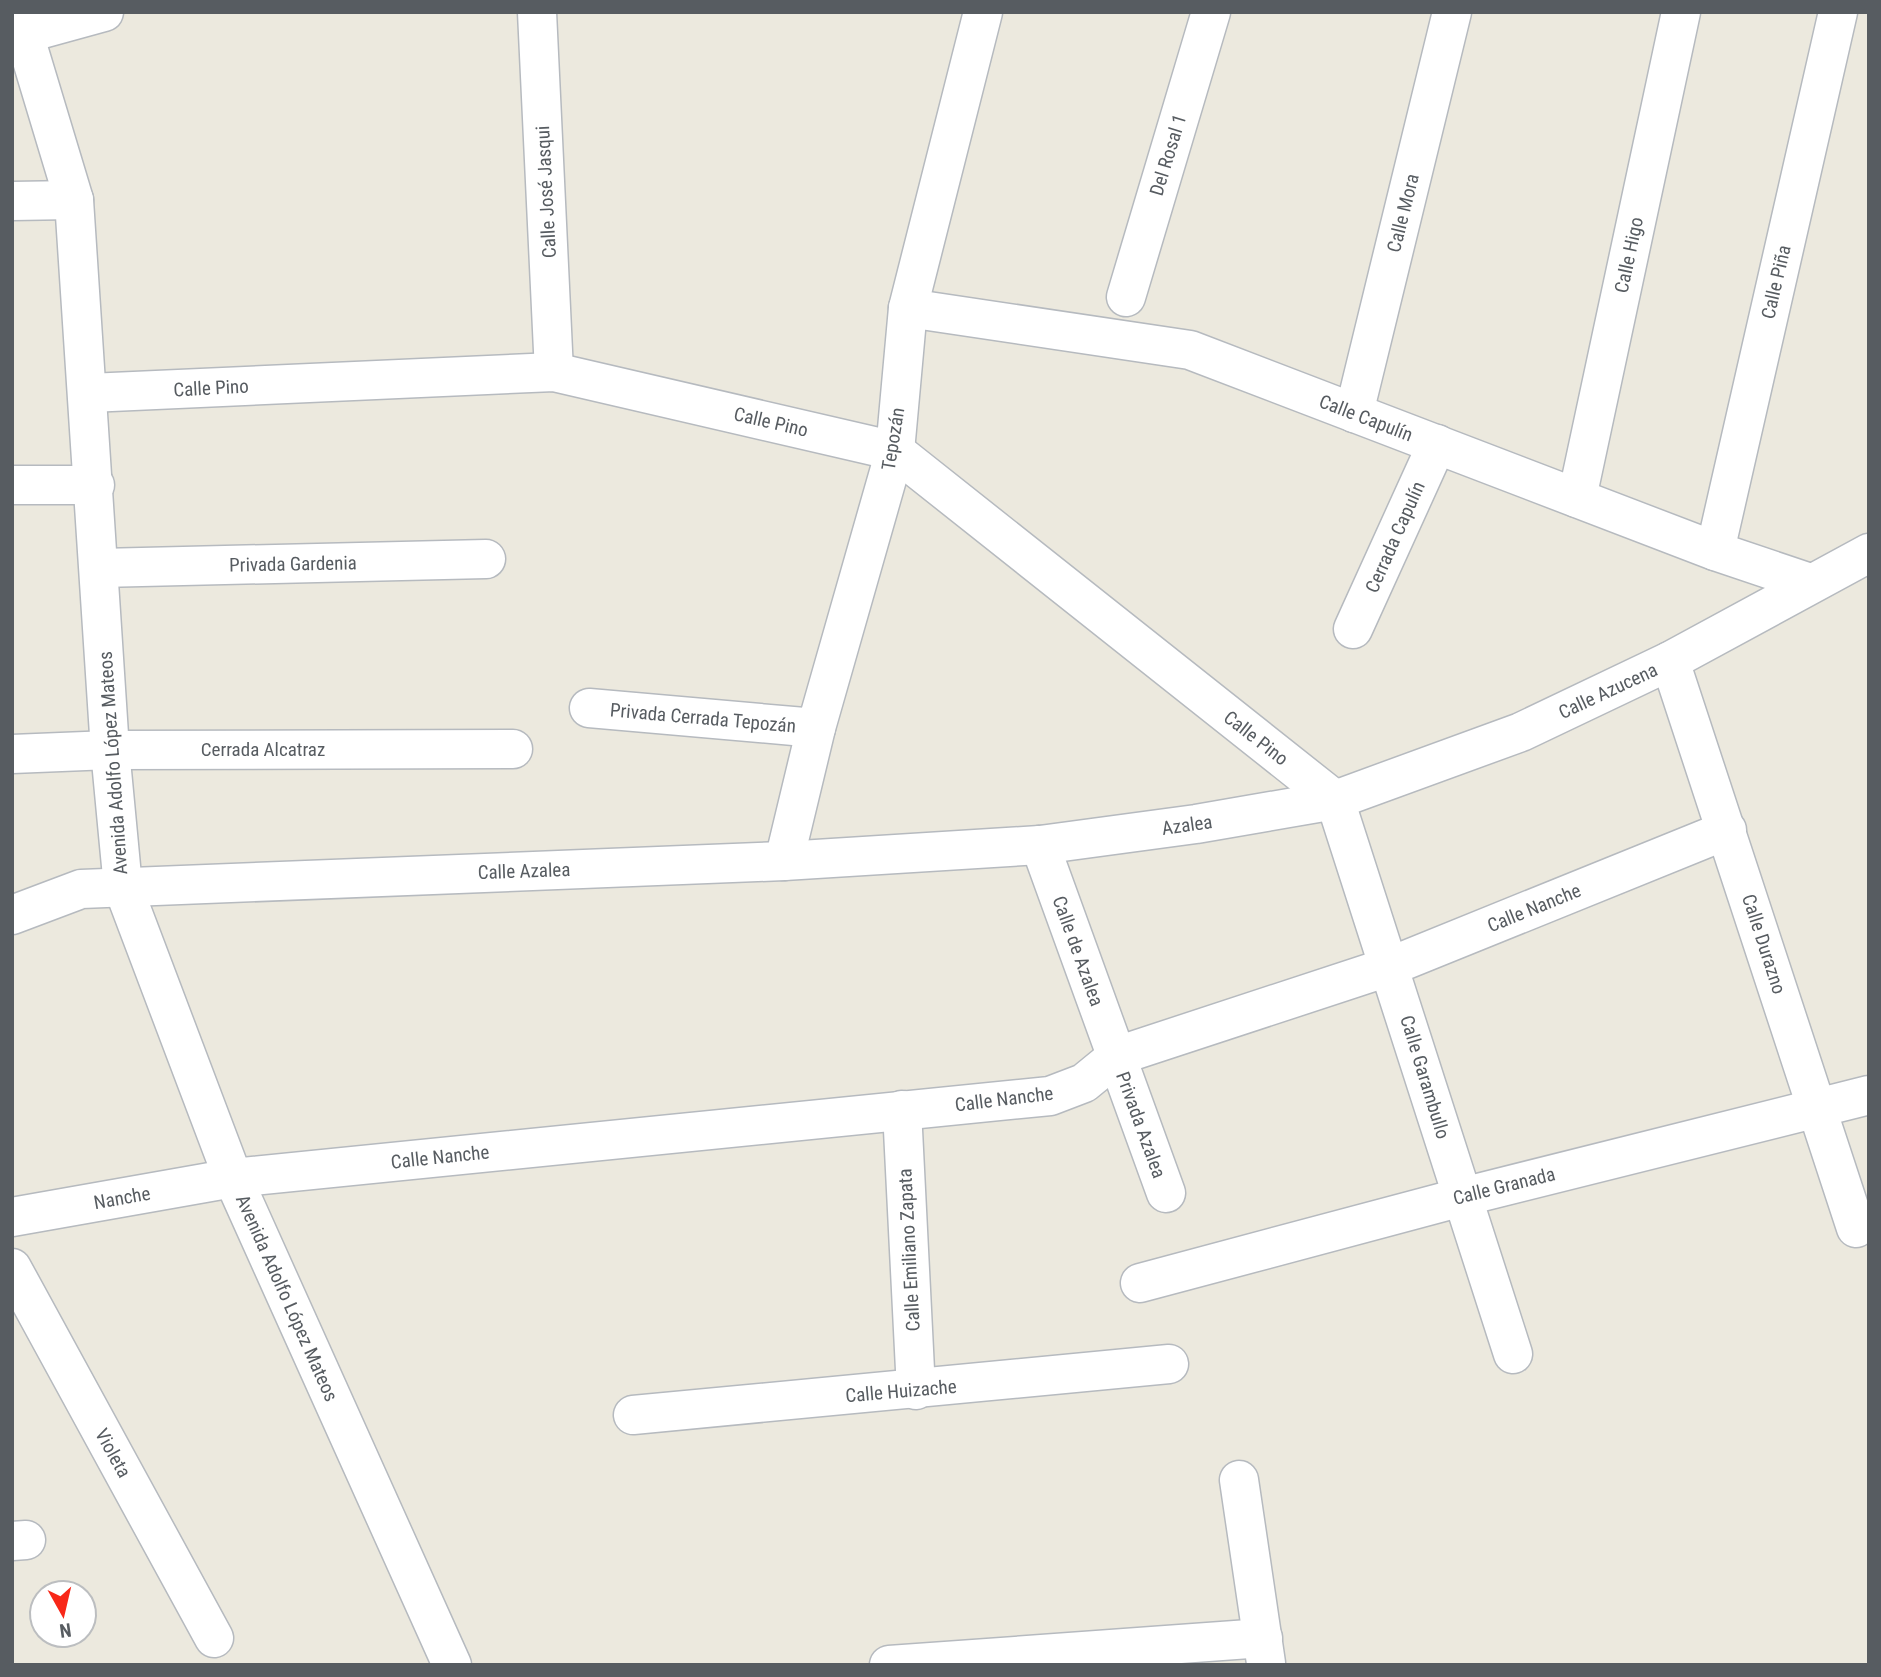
<svg xmlns="http://www.w3.org/2000/svg" width="1881" height="1677" font-family="'Roboto Condensed',sans-serif">
  <rect width="100%" height="100%" fill="#ece9de"/>
  <g fill="none" stroke-linecap="round" stroke-linejoin="round">
    <defs>
      <g id="minor">
        <polyline points="537,12 554,372"/>
        <polyline points="12,15 24,34 74,200 110,750 123,887 233,1178 452,1665"/>
        <polyline points="24,34 104,12"/>
        <polyline points="12,201 74,200"/>
        <polyline points="1126,297 1211,12"/>
        <polyline points="908,308 1190,350 1715,551 1810,583"/>
        <polyline points="89,393 554,372 895,451 1335,800"/>
        <polyline points="1354,413 1452,12"/>
        <polyline points="12,485 95,485"/>
        <polyline points="1577,498 1681,12"/>
        <polyline points="1715,551 1838,12"/>
        <polyline points="100,568 486,559"/>
        <polyline points="1353,629 1437,444"/>
        <polyline points="1670,661 1856,1228"/>
        <polyline points="589,708 816,728"/>
        <polyline points="12,754 110,750 513,749"/>
        <polyline points="1335,800 1513,1354"/>
        <polyline points="1040,845 1166,1193"/>
        <polyline points="784,861 816,728 895,451 908,308 983,12"/>
        <polyline points="12,915 81,889 784,861 1040,845 1196,824 1335,800 1521,732 1670,661 1869,553"/>
        <polyline points="902,1110 916,1390"/>
        <polyline points="12,1217 233,1178 1050,1096 1084,1083 1117,1056 1391,966 1727,830"/>
        <polyline points="12,1268 214,1638"/>
        <polyline points="1140,1283 1462,1197 1869,1095"/>
        <polyline points="633,1415 1169,1364"/>
        <polyline points="1239,1480 1266,1663"/>
        <polyline points="12,1541 26,1540"/>
        <polyline points="889,1665 1263,1638"/>
      </g>
    </defs>
    <use href="#minor" stroke="#b6babf" stroke-width="41"/>
    <use href="#minor" stroke="#fff" stroke-width="38"/>
  </g>
  <g text-anchor="middle" dominant-baseline="central" stroke-width="5" stroke-linejoin="round" paint-order="stroke">
    <g font-size="19" fill="#575c61" stroke="#fff">
      <text transform="translate(1168 155) rotate(-73)">Del Rosal 1</text>
      <text transform="translate(546 192) rotate(-93)">Calle José Jasqui</text>
      <text transform="translate(1403 213) rotate(-76)">Calle Mora</text>
      <text transform="translate(1629 255) rotate(-78)">Calle Higo</text>
      <text transform="translate(1776 282) rotate(-77)">Calle Piña</text>
      <text transform="translate(211 388) rotate(-3)">Calle Pino</text>
      <text transform="translate(1366 418) rotate(21)">Calle Capulín</text>
      <text transform="translate(771 422) rotate(13)">Calle Pino</text>
      <text transform="translate(893 439) rotate(-81)">Tepozán</text>
      <text transform="translate(1395 537) rotate(-66)">Cerrada Capulín</text>
      <text transform="translate(293 564) rotate(-1)">Privada Gardenia</text>
      <text transform="translate(1608 691) rotate(-25)">Calle Azucena</text>
      <text transform="translate(703 718) rotate(5)">Privada Cerrada Tepozán</text>
      <text transform="translate(1256 738) rotate(38)">Calle Pino</text>
      <text x="263" y="749">Cerrada Alcatraz</text>
      <text transform="translate(113 763) rotate(-94)">Avenida Adolfo López Mateos</text>
      <text transform="translate(1187 825) rotate(-8)">Azalea</text>
      <text transform="translate(524 871) rotate(-2)">Calle Azalea</text>
      <text transform="translate(1534 908) rotate(-22)">Calle Nanche</text>
      <text transform="translate(1764 944) rotate(72)">Calle Durazno</text>
      <text transform="translate(1078 951) rotate(70)">Calle de Azalea</text>
      <text transform="translate(1425 1077) rotate(73)">Calle Garambullo</text>
      <text transform="translate(1004 1099) rotate(-7)">Calle Nanche</text>
      <text transform="translate(1141 1125) rotate(70)">Privada Azalea</text>
      <text transform="translate(440 1157) rotate(-6)">Calle Nanche</text>
      <text transform="translate(1504 1186) rotate(-14)">Calle Granada</text>
      <text transform="translate(122 1198) rotate(-10)">Nanche</text>
      <text transform="translate(909 1250) rotate(-93)">Calle Emiliano Zapata</text>
      <text transform="translate(287 1298) rotate(66)">Avenida Adolfo López Mateos</text>
      <text transform="translate(901 1391) rotate(-5)">Calle Huizache</text>
      <text transform="translate(113 1453) rotate(61)">Violeta</text>
    </g>
  </g>
  <rect width="1881" height="1677" fill="none" stroke="#575c61" stroke-width="28"/>
  <g transform="translate(63 1614) rotate(172)"><circle r="33" fill="#ffffff" stroke="#bcbec0" stroke-width="2"/>
  <path d="M0-5L12 26L0 18L-12 26Z" fill="#f82718"/>
  <text y="-10" font-size="19" font-weight="bold" text-anchor="middle" fill="#575c61">N</text>
  </g>
</svg>
